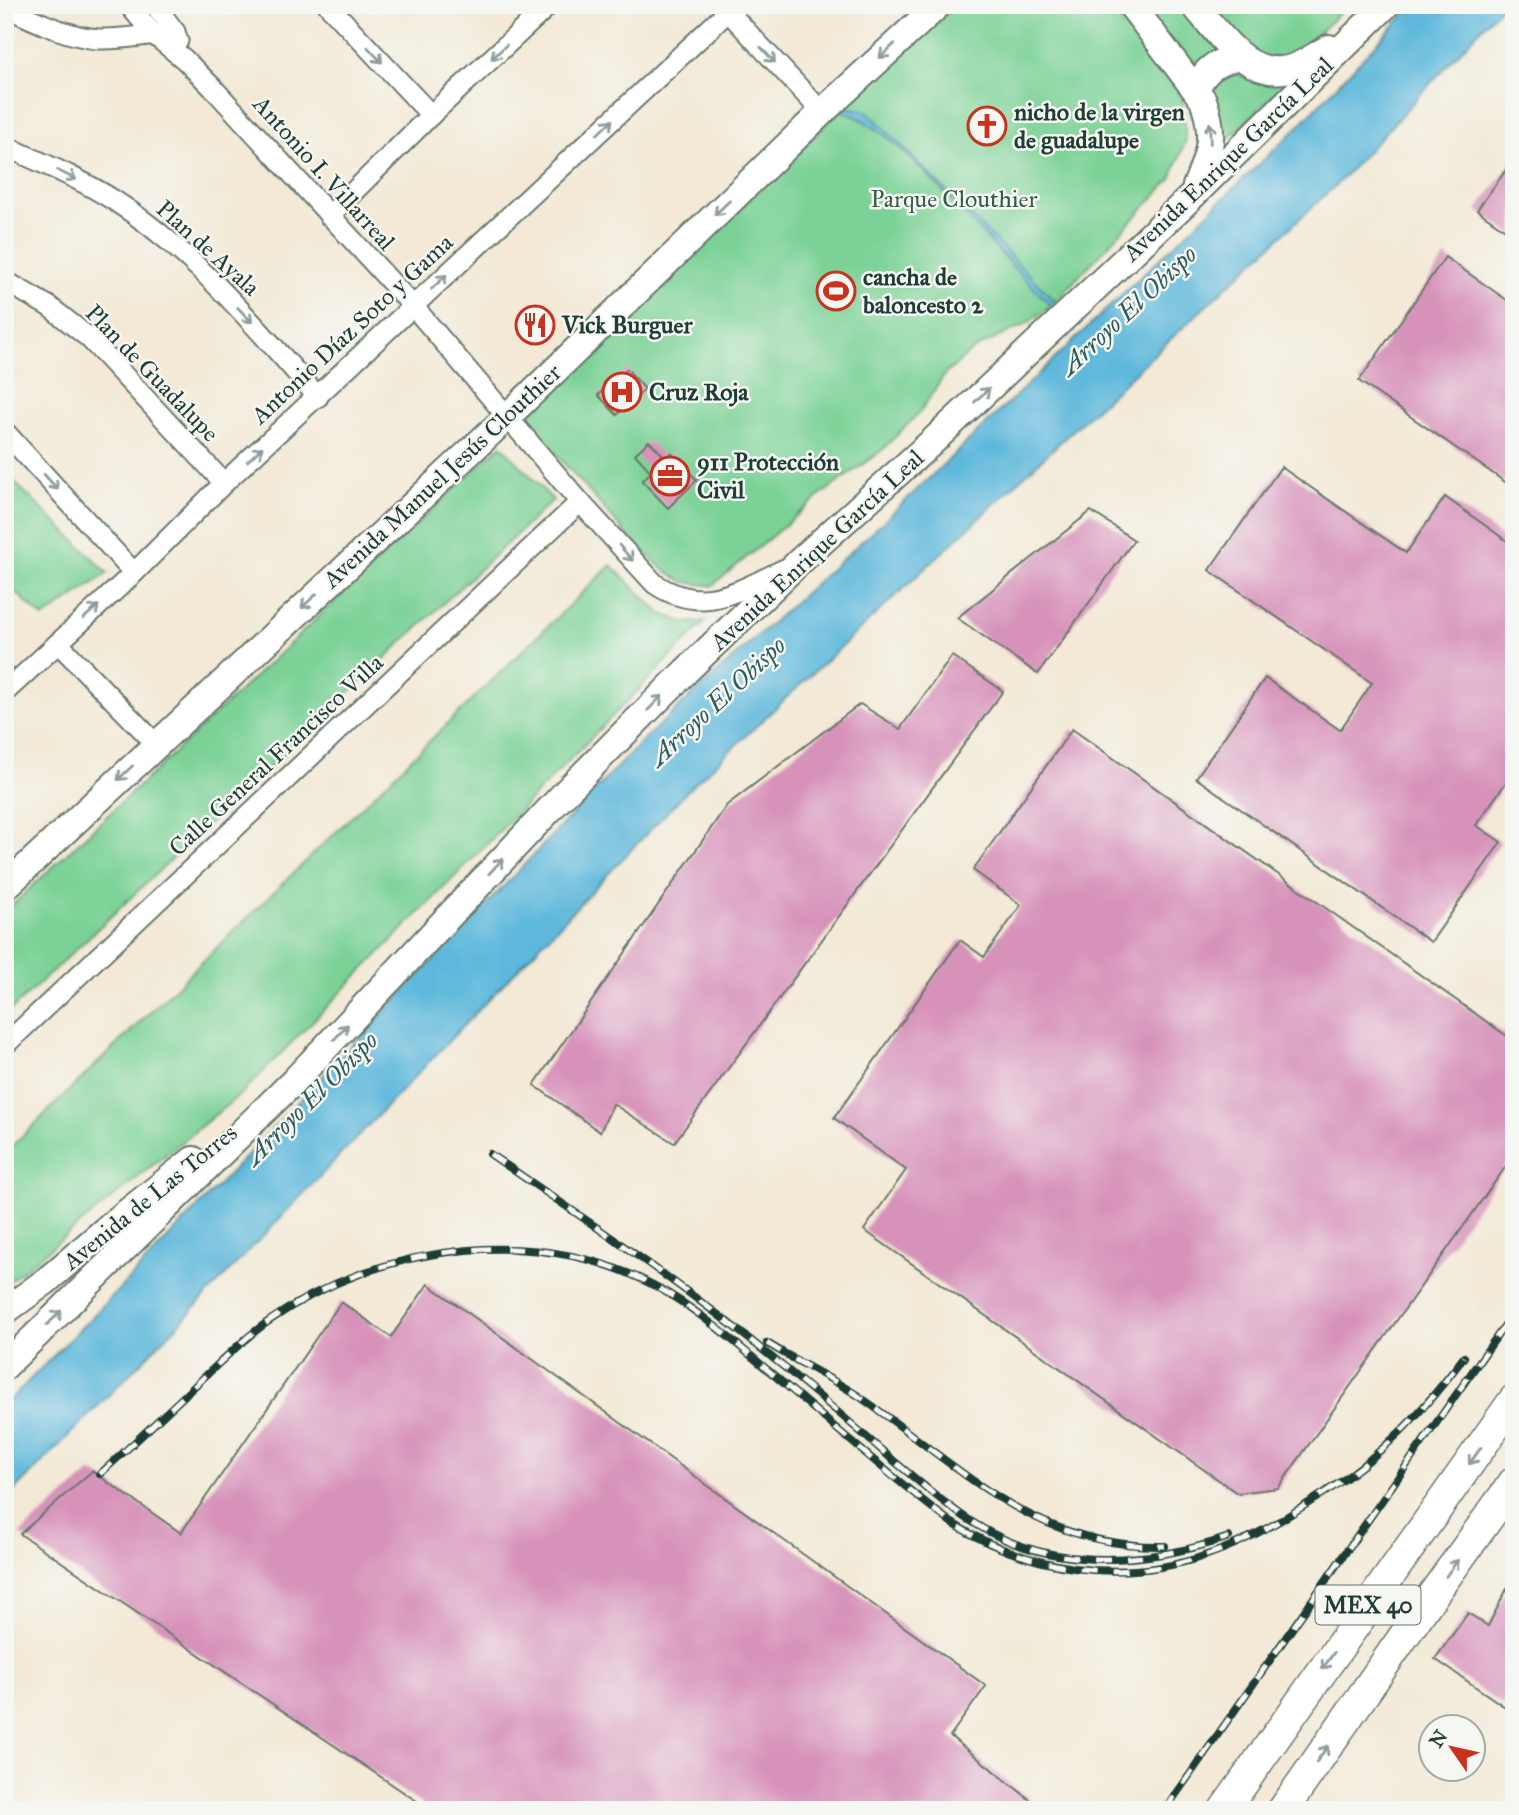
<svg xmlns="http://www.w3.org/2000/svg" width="1519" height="1815" font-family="'IM FELL Great Primer',serif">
  <rect width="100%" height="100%" fill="#f6f6f2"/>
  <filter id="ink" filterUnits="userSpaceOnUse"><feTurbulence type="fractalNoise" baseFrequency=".0143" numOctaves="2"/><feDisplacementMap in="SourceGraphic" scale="14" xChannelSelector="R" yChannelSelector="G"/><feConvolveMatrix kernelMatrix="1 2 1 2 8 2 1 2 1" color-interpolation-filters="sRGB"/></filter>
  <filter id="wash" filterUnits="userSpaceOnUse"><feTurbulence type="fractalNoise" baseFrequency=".00686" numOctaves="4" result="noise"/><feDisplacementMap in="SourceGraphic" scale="28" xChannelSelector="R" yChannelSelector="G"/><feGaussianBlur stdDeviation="1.57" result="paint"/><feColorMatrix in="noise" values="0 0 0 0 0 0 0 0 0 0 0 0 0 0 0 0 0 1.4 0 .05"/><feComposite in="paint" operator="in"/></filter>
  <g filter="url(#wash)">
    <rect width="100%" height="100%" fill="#f3e9d6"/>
    <g fill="#7cd296" stroke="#4e8865" stroke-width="2">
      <polygon points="959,5 1108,5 1182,94 1186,140 1171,179 1051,306 1028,323 974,349 945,374 920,412 881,451 826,491 712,586 684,582 664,570 635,544 525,419 844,107 948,13"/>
      <polygon points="1138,5 1188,5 1226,49 1193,72"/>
      <polygon points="1203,5 1348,5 1292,58 1255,58"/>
      <path d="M1232,71C1257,83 1266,85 1293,76L1221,146L1209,94V79Z"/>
      <polygon points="501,445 553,500 5,1016 5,912"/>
      <polygon points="5,473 108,573 43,618 5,582"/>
      <polygon points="611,565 660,613 685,623 706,621 242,1093 5,1285 5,1153"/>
    </g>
    <g fill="#5db8db" stroke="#3e7a88" stroke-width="2">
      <polygon points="1413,5 1503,5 1340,181 692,786 181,1322 5,1500 5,1405 133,1275 644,739 882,523 1294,131"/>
      <path d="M844,107L867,111L1055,301L1051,306C1022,276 994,246 966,216C935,184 882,120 840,111Z"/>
    </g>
    <g id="blocks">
      <g fill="#d792ba">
        <polygon points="1514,159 1514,236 1477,210"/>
        <polygon points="1445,257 1514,305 1514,488 1359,381"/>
        <polygon points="627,369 645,389 617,415 598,395"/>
        <polygon points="649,441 666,458 671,453 697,480 668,508 642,481 651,472 635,454"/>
        <polygon points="1281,467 1406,553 1445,497 1514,546 1514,771 1476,825 1501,842 1431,942 1196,778 1265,678 1340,730 1372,683 1209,570"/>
        <polygon points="1091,511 1134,540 1038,674 957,618"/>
        <polygon points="952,656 1003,691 674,1143 613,1104 600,1132 534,1085 727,805 860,704 900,729"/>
        <polygon points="1072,729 1514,1041 1514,1155 1278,1488 1237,1493 864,1230 906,1170 834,1118 960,940 984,957 1021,905 973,870"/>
        <polygon points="428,1284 986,1686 950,1736 1043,1810 430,1810 20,1534 92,1471 181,1533 341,1302 391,1337"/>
        <polygon points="1514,1575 1514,1713 1435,1659 1468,1613 1488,1626"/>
      </g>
    </g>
  </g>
  <g filter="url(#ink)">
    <use href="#blocks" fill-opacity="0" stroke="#69796d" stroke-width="2"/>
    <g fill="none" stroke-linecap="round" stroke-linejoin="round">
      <defs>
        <g id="street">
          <path d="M129,5L153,34L184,59L213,88L413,306L580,502L655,584C703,616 739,590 785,569"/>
          <polyline points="155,5 175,32 178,41"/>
          <polyline points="328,5 431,115"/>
          <polyline points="722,5 822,112"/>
          <path d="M5,7C34,20 67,37 99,39C124,40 150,34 175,32"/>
          <path d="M5,146C42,163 81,179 115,201C194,252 256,327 318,397"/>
          <polyline points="329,216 431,115 549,5"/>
          <polyline points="5,281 50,307 89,338 224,483"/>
          <polyline points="5,432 134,573"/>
          <polyline points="58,643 156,744"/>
          <polyline points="5,692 134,573 224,483 735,5"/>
          <polyline points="5,1045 580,502"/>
        </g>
        <g id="secondary">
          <path d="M1131,5L1203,100C1216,135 1210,152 1196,186"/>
          <path d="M1194,5C1220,34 1250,84 1295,67C1307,62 1318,54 1329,48"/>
          <path d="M1196,89C1206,67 1218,62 1240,56"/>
          <polyline points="5,887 508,416 822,112 938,5"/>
          <polyline points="5,1311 46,1281 110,1226 193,1160"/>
          <polyline points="5,1366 294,1081 566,792 686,671 799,562 932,442 1191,197 1386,5"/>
        </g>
        <g id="primary">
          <polyline points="1224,1810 1514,1400"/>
          <polyline points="1283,1810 1429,1600 1514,1482"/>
        </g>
      </defs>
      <use href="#street" stroke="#69796d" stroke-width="23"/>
      <use href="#secondary" stroke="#69796d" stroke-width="30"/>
      <use href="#primary" stroke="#69796d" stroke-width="33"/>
      <use href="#street" stroke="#fff" stroke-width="19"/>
      <use href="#secondary" stroke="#fff" stroke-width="26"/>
      <use href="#primary" stroke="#fff" stroke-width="30"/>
      <defs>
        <g id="rail">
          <path d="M490,1154C584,1219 680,1282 769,1355C812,1389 853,1425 894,1461C932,1492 969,1527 1016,1544C1083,1569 1162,1560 1229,1537"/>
          <path d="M767,1343C797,1362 830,1377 860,1397C959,1466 1034,1549 1165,1546"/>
          <path d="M100,1474C134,1443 168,1411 201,1380C223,1360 244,1338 269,1321C382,1242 548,1220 669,1294C705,1316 737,1344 769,1371C830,1422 889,1476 952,1523C1028,1571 1122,1585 1207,1555C1252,1540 1294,1513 1333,1487"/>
          <path d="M1327,1491C1382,1456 1425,1409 1464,1357"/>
          <polyline points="1165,1810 1514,1312"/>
        </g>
      </defs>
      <use href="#rail" stroke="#1f3d34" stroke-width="8"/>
      <use href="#rail" stroke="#f6f6f2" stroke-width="5" stroke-dasharray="16" stroke-linecap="butt"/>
    </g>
    <defs><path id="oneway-shaft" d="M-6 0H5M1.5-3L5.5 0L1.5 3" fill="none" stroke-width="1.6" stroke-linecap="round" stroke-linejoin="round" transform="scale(1.75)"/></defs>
    <g stroke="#8f9e9a">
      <use href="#oneway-shaft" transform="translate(887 51) rotate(137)"/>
      <use href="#oneway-shaft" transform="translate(499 52) rotate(137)"/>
      <use href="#oneway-shaft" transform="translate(375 55) rotate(47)"/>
      <use href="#oneway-shaft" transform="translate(768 55) rotate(47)"/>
      <use href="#oneway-shaft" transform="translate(605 127) rotate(-43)"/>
      <use href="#oneway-shaft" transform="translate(1210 133) rotate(-92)"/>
      <use href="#oneway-shaft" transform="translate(67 175) rotate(26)"/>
      <use href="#oneway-shaft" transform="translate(722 208) rotate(136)"/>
      <use href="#oneway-shaft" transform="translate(439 282) rotate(-43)"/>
      <use href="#oneway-shaft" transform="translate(245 315) rotate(46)"/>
      <use href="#oneway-shaft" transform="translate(982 395) rotate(-44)"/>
      <use href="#oneway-shaft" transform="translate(255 454) rotate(-43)"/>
      <use href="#oneway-shaft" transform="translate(51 482) rotate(48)"/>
      <use href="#oneway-shaft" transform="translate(626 553) rotate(49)"/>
      <use href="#oneway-shaft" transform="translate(309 601) rotate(137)"/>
      <use href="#oneway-shaft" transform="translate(91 612) rotate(-42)"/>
      <use href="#oneway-shaft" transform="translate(655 703) rotate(-45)"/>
      <use href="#oneway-shaft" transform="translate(125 773) rotate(137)"/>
      <use href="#oneway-shaft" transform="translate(496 866) rotate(-47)"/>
      <use href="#oneway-shaft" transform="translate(341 1032) rotate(-47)"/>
      <use href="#oneway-shaft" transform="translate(54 1318) rotate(-45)"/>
      <use href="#oneway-shaft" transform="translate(1475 1456) rotate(125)"/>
      <use href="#oneway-shaft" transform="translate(1452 1568) rotate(-54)"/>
      <use href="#oneway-shaft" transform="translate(1328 1661) rotate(125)"/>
      <use href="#oneway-shaft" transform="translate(1322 1754) rotate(-55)"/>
    </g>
  </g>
  <defs>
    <symbol id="church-ring" viewBox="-11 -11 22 22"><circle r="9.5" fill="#f6f6f2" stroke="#c8321e" stroke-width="1.5"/><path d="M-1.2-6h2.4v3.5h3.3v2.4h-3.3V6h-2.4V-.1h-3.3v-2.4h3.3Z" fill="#c8321e"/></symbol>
    <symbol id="stadium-ring" viewBox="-11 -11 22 22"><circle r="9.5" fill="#f6f6f2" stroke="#c8321e" stroke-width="1.5"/><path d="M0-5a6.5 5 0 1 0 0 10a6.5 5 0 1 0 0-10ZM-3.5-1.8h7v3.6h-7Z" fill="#c8321e"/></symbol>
    <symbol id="restaurant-ring" viewBox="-11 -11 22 22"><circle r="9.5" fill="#f6f6f2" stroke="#c8321e" stroke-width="1.5"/><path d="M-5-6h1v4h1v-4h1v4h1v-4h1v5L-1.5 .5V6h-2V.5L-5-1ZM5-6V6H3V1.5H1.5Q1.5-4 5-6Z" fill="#c8321e"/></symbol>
    <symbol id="hospital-ring" viewBox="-11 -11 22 22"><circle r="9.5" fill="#f6f6f2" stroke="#c8321e" stroke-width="1.5"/><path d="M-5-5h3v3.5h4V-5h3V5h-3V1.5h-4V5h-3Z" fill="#c8321e"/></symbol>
    <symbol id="office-ring" viewBox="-11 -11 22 22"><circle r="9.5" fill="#f6f6f2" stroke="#c8321e" stroke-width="1.5"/><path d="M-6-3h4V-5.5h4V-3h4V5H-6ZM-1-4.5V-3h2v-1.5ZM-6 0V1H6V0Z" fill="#c8321e"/></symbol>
  </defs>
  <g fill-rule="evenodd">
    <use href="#church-ring" x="965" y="104" width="44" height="44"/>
    <use href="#stadium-ring" x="814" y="269" width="44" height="44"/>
    <use href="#restaurant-ring" x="513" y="303" width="44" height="44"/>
    <use href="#hospital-ring" x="600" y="370" width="44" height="44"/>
    <use href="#office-ring" x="648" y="454" width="44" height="44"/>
  </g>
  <g text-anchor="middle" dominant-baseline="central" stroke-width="5" stroke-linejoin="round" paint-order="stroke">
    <rect fill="#f6f6f2" stroke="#60746d" stroke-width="2" x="1315.5" y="1585.5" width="105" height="39" rx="5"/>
    <g font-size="23" font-weight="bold" fill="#1f3d34">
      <text x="1368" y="1605">MEX 40</text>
    </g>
    <g font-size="24" font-weight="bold" fill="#1f3d34" stroke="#f6f6f2" text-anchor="start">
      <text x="1014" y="112">nicho de la virgen<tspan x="1014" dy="28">de guadalupe</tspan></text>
      <text x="863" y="277">cancha de<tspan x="863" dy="28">baloncesto 2</tspan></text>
      <text x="562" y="325">Vick Burguer</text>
      <text x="649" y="392">Cruz Roja</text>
      <text x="697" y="462">911 Protección<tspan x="697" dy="28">Civil</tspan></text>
    </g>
    <g font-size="24" fill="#1f3d34" stroke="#f6f6f2">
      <text transform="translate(1228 159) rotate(-44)">Avenida Enrique García Leal</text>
      <text transform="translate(324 173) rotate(48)">Antonio I. Villarreal</text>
      <text transform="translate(208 248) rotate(42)">Plan de Ayala</text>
      <text transform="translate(352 329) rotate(-43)">Antonio Díaz Soto y Gama</text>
      <text transform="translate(152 373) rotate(46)">Plan de Guadalupe</text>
      <text transform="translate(442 476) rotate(-43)">Avenida Manuel Jesús Clouthier</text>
      <text transform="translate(817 550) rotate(-43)">Avenida Enrique García Leal</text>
      <text transform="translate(276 755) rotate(-43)">Calle General Francisco Villa</text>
      <text transform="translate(150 1197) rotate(-39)">Avenida de Las Torres</text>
    </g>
    <g font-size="24" fill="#325b48" stroke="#f6f6f2">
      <text x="954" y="199">Parque Clouthier</text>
    </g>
    <g font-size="26" font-style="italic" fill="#2e5c5e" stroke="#f6f6f2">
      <text transform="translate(1128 310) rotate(-43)">Arroyo El Obispo</text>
      <text transform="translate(717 701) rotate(-43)">Arroyo El Obispo</text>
      <text transform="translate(311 1098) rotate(-45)">Arroyo El Obispo</text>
    </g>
  </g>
  <rect width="1519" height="1815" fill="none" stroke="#f6f6f2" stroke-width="28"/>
  <g transform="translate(1452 1748) rotate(304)"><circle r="33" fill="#f6f6f2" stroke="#a0aca6" stroke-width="2"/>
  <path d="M0-5L12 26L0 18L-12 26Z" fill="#c8321e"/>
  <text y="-10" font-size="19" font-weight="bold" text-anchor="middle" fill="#1f3d34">N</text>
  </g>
</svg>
